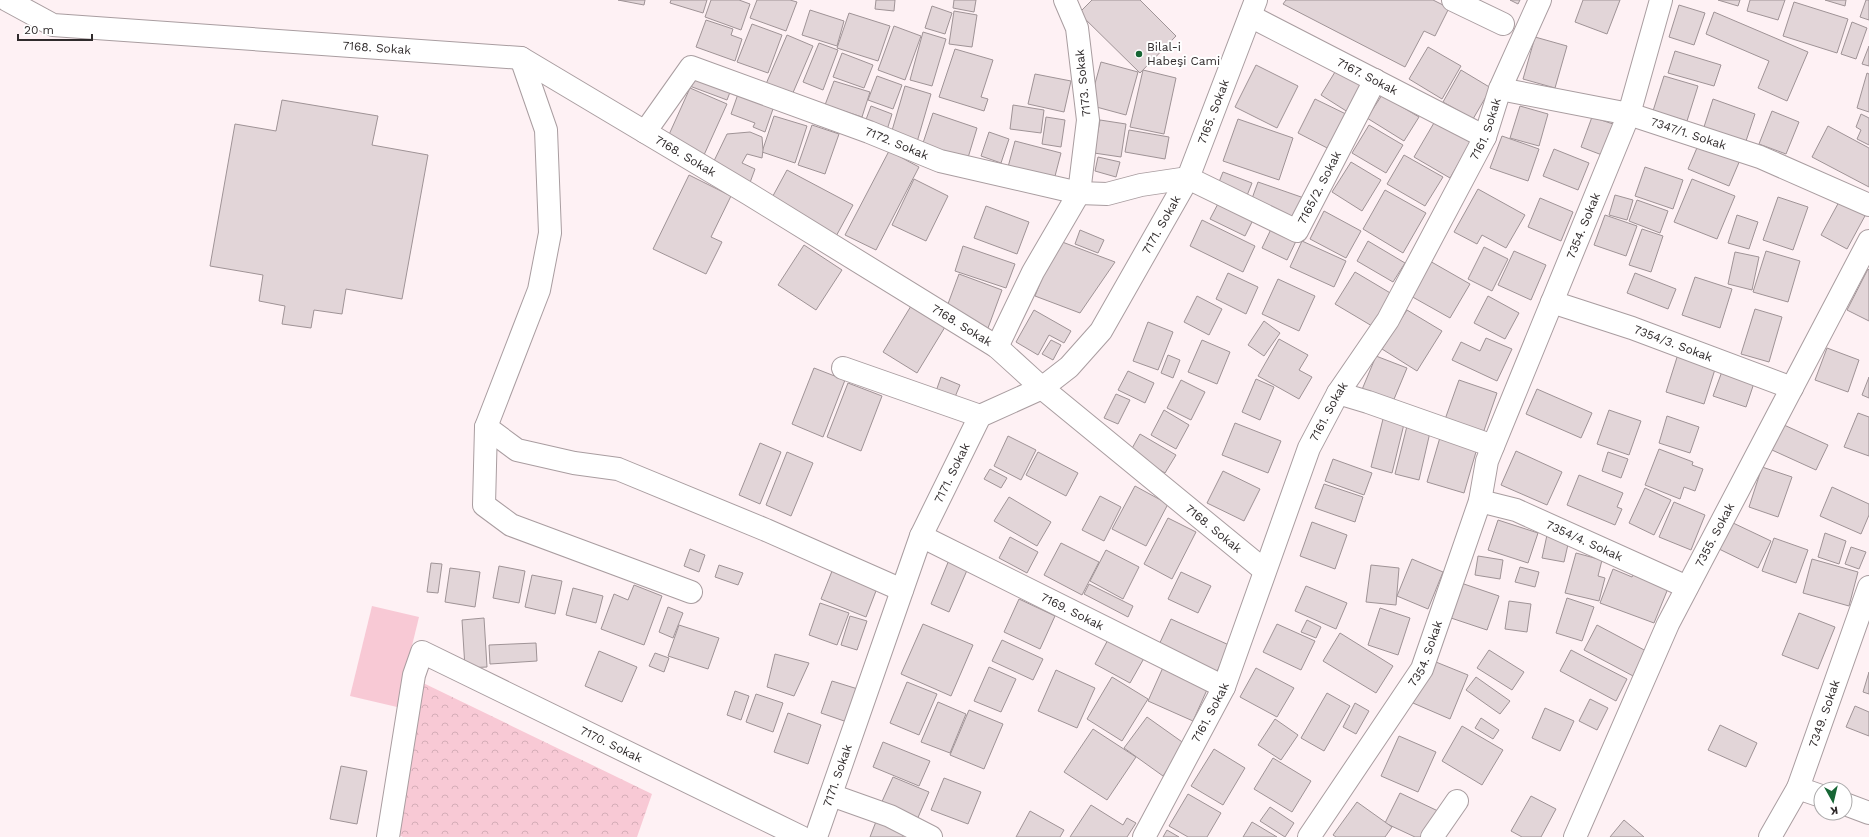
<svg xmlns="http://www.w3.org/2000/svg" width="1869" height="837" font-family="'Work Sans',sans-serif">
  <defs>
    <pattern id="forest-crowns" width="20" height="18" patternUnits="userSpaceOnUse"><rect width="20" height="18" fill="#f8c9d5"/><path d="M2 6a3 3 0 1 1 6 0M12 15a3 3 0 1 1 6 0" fill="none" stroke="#d5adb7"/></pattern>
  </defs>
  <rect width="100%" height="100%" fill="#fef1f4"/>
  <polygon fill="url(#forest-crowns)" points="417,680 652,794 637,837 403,837 396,834"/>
  <polygon fill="#f8c9d5" points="372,606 419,617 397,707 350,696"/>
  <g fill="#e2d5d8" stroke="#9f9396">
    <polygon points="618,0 645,0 644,5"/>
    <polygon points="671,0 707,0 703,13 670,3"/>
    <polygon points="711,0 739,0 750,4 741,30 705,17"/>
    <polygon points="757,0 790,0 797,2 786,31 750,18"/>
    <polygon points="876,0 895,0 894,11 875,9"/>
    <polygon points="954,0 976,0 974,12 953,8"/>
    <polygon points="1092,0 1140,0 1176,36 1140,73 1079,13"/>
    <polygon points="1286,0 1433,0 1449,8 1435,36 1424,31 1405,67 1283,4"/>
    <polygon points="1510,0 1520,0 1518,4"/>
    <polygon points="1583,0 1620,0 1607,34 1575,22"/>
    <polygon points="1718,0 1740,0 1738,6"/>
    <polygon points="1750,0 1785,0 1778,20 1747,11"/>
    <polygon points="1825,0 1846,0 1845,6"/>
    <polygon points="1866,0 1869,0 1869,20 1860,17"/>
    <polygon points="1794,2 1848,19 1837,53 1783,36"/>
    <polygon points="1679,5 1705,13 1694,45 1669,37"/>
    <polygon points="932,6 952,13 945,34 925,28"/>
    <polygon points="810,10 844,21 837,46 802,35"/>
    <polygon points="954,11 977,15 972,47 949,44"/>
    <polygon points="1714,12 1808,52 1787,101 1758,88 1769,61 1706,34"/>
    <polygon points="849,13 890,26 878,61 837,48"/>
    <polygon points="706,20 733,29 731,35 742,39 735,61 696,47"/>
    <polygon points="1852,22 1867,28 1856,59 1841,54"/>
    <polygon points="752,24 782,35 768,73 737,62"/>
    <polygon points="894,26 921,36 905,80 878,70"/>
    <polygon points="923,32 946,39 932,86 910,80"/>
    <polygon points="787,35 813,46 792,95 766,84"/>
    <polygon points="1535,37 1567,46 1555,88 1523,79"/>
    <polygon points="819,43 838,50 823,90 803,82"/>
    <polygon points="1869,46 1869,66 1862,64"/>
    <polygon points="1428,47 1461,66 1442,99 1409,79"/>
    <polygon points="955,49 993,60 981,97 988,99 984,111 939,97"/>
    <polygon points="1675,51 1721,65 1714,86 1668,73"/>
    <polygon points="842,53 873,65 864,88 833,77"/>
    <polygon points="1101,62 1138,72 1126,115 1089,105"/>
    <polygon points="1256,65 1298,86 1277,128 1235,107"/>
    <polygon points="1338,67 1368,87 1351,114 1321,95"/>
    <polygon points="1143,70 1176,78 1164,134 1130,127"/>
    <polygon points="1461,70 1491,88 1473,119 1443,102"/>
    <polygon points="1867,73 1869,74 1869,112 1857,108"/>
    <polygon points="692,74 732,87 727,100 687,85"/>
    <polygon points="1035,74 1071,81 1064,112 1028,104"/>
    <polygon points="877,76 902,85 893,109 868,100"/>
    <polygon points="1664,76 1698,86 1687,121 1653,111"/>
    <polygon points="834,81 870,92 862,117 825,105"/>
    <polygon points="905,86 931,94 917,142 891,134"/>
    <polygon points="690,88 727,104 704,155 667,139"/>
    <polygon points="738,94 774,106 765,132 753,127 755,123 731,114"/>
    <polygon points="1382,95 1419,117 1404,141 1367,118"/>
    <polygon points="1315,99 1352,117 1335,152 1298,133"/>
    <polygon points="1713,99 1755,114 1745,144 1703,130"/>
    <polygon points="282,100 378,116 372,145 428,155 402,299 346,289 342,314 314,310 311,328 282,324 285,306 259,301 263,275 210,266 235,124 276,131"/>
    <polygon points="1013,105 1044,110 1041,133 1010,129"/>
    <polygon points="871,106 892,114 886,133 864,125"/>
    <polygon points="1520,106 1548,114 1539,146 1510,138"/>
    <polygon points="1772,111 1799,122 1786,154 1759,144"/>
    <polygon points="933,113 977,128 967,161 922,146"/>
    <polygon points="1861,114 1869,118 1869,145 1857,139 1861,130 1856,127"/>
    <polygon points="774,116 807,126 795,163 762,152"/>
    <polygon points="1438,116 1474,137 1450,178 1414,157"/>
    <polygon points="1046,117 1065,120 1061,147 1042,144"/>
    <polygon points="1592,117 1613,124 1602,155 1581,147"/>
    <polygon points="1238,119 1293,138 1279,180 1223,161"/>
    <polygon points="1100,120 1126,124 1121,157 1094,153"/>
    <polygon points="812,125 839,134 825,174 798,165"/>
    <polygon points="1369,125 1403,145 1386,173 1352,153"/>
    <polygon points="1828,126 1869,148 1869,187 1812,157"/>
    <polygon points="1129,130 1169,137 1165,159 1125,152"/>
    <polygon points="750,132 762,137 763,150 762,158 747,154 742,163 755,169 748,188 713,163 727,134"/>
    <polygon points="989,132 1009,139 1001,163 981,156"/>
    <polygon points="1502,136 1539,149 1528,181 1490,168"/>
    <polygon points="1015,141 1061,153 1054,180 1008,167"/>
    <polygon points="1699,143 1740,160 1729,186 1688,169"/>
    <polygon points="1554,149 1589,163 1578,190 1543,176"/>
    <polygon points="889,151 919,167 876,250 845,235"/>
    <polygon points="1404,155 1443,177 1425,206 1387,184"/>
    <polygon points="1098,157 1120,162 1116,177 1095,171"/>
    <polygon points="1351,162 1381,180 1362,211 1332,192"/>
    <polygon points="1645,167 1683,180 1673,209 1635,196"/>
    <polygon points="787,170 853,205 834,240 768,205"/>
    <polygon points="1223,172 1252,183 1246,198 1217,187"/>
    <polygon points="689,175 731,196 711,237 722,242 706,274 653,249"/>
    <polygon points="914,179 948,196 926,241 892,225"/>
    <polygon points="1692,179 1735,196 1717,239 1674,222"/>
    <polygon points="1258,182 1304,198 1297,220 1250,204"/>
    <polygon points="1478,189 1525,215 1506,248 1482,235 1477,244 1454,232"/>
    <polygon points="1385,190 1426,213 1403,253 1363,229"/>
    <polygon points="1615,195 1633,200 1627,220 1609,215"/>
    <polygon points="1778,197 1808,207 1793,250 1763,240"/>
    <polygon points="1221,198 1256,214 1245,236 1210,219"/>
    <polygon points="1540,198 1573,212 1561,241 1528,227"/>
    <polygon points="1637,200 1668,211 1660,233 1629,221"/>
    <polygon points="1840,200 1866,214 1847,249 1821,235"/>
    <polygon points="986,206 1029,222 1017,254 974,238"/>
    <polygon points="1324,211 1361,231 1346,258 1310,239"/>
    <polygon points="1605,215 1637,226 1626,256 1594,245"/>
    <polygon points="1737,215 1758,222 1749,249 1728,243"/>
    <polygon points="1202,220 1255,246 1243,272 1190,246"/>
    <polygon points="1273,225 1298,237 1287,260 1262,248"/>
    <polygon points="1642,229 1663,236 1651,272 1629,265"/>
    <polygon points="1080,230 1104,240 1098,253 1075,244"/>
    <polygon points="1057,240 1115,262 1080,313 1035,296"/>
    <polygon points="1302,241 1346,261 1334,287 1290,267"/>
    <polygon points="1368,241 1405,263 1393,282 1357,261"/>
    <polygon points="804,245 842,270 816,310 778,285"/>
    <polygon points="963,246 1015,264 1006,288 955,271"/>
    <polygon points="1484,247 1508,259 1492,291 1468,279"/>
    <polygon points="1514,251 1546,265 1531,300 1498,285"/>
    <polygon points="1766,251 1800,261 1788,302 1753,292"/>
    <polygon points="1735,252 1759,257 1752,290 1728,284"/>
    <polygon points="1428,260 1470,284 1450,318 1409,295"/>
    <polygon points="1868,269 1869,270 1869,321 1847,310"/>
    <polygon points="1355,272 1392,294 1372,326 1335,304"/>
    <polygon points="1228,273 1258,287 1246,314 1216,299"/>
    <polygon points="1635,273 1676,289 1668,309 1627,293"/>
    <polygon points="959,274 1002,290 988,328 945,312"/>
    <polygon points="1695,277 1732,289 1720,328 1682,315"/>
    <polygon points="1278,279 1315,296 1299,331 1262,314"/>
    <polygon points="1197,296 1222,309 1209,335 1184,322"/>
    <polygon points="1488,296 1519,313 1505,339 1474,323"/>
    <polygon points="911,306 945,327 917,373 883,352"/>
    <polygon points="1755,309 1782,317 1769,362 1741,354"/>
    <polygon points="1034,310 1071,331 1064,343 1049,335 1038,355 1016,342"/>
    <polygon points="1407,310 1442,331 1417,371 1382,349"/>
    <polygon points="1264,321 1280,333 1264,356 1248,345"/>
    <polygon points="1148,322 1173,332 1158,370 1133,361"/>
    <polygon points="1486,338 1512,349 1497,381 1452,360 1461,342 1480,351"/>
    <polygon points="1279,339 1308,355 1299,370 1312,377 1299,399 1258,376"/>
    <polygon points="1051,340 1061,345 1053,360 1042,354"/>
    <polygon points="1202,340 1230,352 1217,384 1188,372"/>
    <polygon points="1827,348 1859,360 1848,392 1815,380"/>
    <polygon points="1679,351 1717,363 1704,404 1666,392"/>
    <polygon points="1168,355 1180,360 1173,378 1161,373"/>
    <polygon points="1376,356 1407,368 1392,404 1361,392"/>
    <polygon points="1724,366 1756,377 1746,407 1713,396"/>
    <polygon points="814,368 845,380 823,437 792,424"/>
    <polygon points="1128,371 1154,383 1145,403 1118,390"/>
    <polygon points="941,377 960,385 952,404 934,397"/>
    <polygon points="1869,377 1869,398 1862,395"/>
    <polygon points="1256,379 1274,387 1260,420 1242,412"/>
    <polygon points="1181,380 1205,392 1191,420 1167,408"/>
    <polygon points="1459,380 1497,393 1481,439 1443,425"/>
    <polygon points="848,383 882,396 861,451 827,437"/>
    <polygon points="1537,389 1592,413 1581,438 1526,414"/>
    <polygon points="1116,394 1130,400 1118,424 1104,418"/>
    <polygon points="1164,410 1189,425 1176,449 1151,435"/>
    <polygon points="1609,410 1641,421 1629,455 1597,444"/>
    <polygon points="1858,413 1869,417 1869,456 1844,447"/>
    <polygon points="1384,415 1405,420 1392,473 1371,467"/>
    <polygon points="1667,416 1699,427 1690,453 1659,443"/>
    <polygon points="1408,422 1431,428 1419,480 1395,474"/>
    <polygon points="1235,423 1281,441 1268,473 1222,455"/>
    <polygon points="1784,425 1828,445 1816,470 1772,450"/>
    <polygon points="1140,434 1176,455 1165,473 1130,452"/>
    <polygon points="1441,434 1478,445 1464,493 1427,482"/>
    <polygon points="1008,436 1036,450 1021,480 994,466"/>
    <polygon points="760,443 781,452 760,504 739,495"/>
    <polygon points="1659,449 1693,462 1692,465 1703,469 1695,491 1684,487 1680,499 1645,485"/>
    <polygon points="1516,451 1562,472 1547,505 1501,485"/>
    <polygon points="787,452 813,463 791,516 766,505"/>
    <polygon points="1038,452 1078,473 1066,496 1026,475"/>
    <polygon points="1608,452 1628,459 1621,478 1602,471"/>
    <polygon points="1333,459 1372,473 1364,495 1325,481"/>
    <polygon points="1762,467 1792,477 1778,517 1749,507"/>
    <polygon points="990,469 1007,478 1001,488 984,479"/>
    <polygon points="1223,471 1260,489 1244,521 1207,503"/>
    <polygon points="1579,475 1623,493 1617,507 1622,509 1615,525 1567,505"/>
    <polygon points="1324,484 1363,497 1355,522 1315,508"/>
    <polygon points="1135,486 1168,504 1146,546 1112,529"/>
    <polygon points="1832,487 1869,504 1869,515 1861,534 1820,516"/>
    <polygon points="1645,488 1671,500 1654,535 1629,523"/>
    <polygon points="1100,496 1121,507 1104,541 1082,530"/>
    <polygon points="1009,497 1051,522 1037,546 994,521"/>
    <polygon points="1674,502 1705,515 1691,550 1659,537"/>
    <polygon points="1168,518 1196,532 1172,579 1144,564"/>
    <polygon points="1498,520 1538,533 1528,563 1488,550"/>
    <polygon points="1312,522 1347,535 1335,569 1300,556"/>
    <polygon points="1731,522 1771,541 1758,568 1717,548"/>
    <polygon points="1825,533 1846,541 1839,564 1818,557"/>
    <polygon points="1547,535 1569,540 1564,562 1542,558"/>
    <polygon points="1010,537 1038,552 1027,573 999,558"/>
    <polygon points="1774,538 1808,550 1796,583 1762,571"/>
    <polygon points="1061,543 1099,562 1082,595 1044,575"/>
    <polygon points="1851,547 1866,552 1859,569 1845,564"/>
    <polygon points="690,549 705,555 699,572 684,566"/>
    <polygon points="1106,550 1139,567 1123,599 1090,581"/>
    <polygon points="1576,553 1602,560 1598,576 1605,578 1599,601 1565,593"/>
    <polygon points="1478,556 1503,560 1500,579 1475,575"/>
    <polygon points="1412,559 1443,572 1428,609 1397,596"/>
    <polygon points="1812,559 1858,572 1849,606 1803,593"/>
    <polygon points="949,560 968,568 949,612 931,604"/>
    <polygon points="431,563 442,564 438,593 427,592"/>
    <polygon points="719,565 743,573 738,585 715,577"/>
    <polygon points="1371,565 1399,568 1396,605 1366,602"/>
    <polygon points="499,566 525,571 519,603 493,598"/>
    <polygon points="834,566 879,583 866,617 821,599"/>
    <polygon points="1520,567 1539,572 1535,587 1515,582"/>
    <polygon points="450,568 480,572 475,607 445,602"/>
    <polygon points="1613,569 1632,577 1634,573 1669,586 1654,623 1600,603"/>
    <polygon points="1181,572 1211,586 1198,613 1168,599"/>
    <polygon points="532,575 562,581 555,614 525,607"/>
    <polygon points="1461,583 1499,596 1487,630 1448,617"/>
    <polygon points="1089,584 1133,606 1128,617 1084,594"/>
    <polygon points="634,585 662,596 644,645 601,629 614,594 628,600"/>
    <polygon points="1306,586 1347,603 1336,629 1295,611"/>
    <polygon points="573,588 603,596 596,623 566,615"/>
    <polygon points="1567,598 1594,607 1582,641 1556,633"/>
    <polygon points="1019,599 1055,616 1040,649 1004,632"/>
    <polygon points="1509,601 1531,604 1527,632 1505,629"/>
    <polygon points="820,603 849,613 837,645 809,635"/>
    <polygon points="668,607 683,613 673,638 659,632"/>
    <polygon points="1380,608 1410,618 1398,655 1368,645"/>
    <polygon points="1799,613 1835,627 1818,669 1782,655"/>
    <polygon points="850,616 867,621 857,650 841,645"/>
    <polygon points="484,618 487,667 465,668 462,620"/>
    <polygon points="1171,619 1229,645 1215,676 1157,649"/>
    <polygon points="1307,620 1321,627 1316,638 1301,632"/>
    <polygon points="923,624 973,645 951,696 901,674"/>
    <polygon points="1277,624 1315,641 1301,670 1263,652"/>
    <polygon points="679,625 719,638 708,669 668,656"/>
    <polygon points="1597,625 1648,652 1635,677 1584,650"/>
    <polygon points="1340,633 1393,666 1376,693 1323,661"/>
    <polygon points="1111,634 1147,653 1130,683 1095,664"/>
    <polygon points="1002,640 1043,659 1033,680 992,661"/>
    <polygon points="536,643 537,661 490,664 489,645"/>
    <polygon points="1489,650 1524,672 1512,690 1477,668"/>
    <polygon points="1571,650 1627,679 1616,701 1560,671"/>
    <polygon points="599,651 637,667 622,702 585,686"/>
    <polygon points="655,653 669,658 664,672 649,666"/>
    <polygon points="775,654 809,663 794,696 767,687"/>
    <polygon points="1431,660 1468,675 1450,719 1413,703"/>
    <polygon points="1165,663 1210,683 1193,721 1148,701"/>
    <polygon points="989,667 1016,679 1001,712 974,701"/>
    <polygon points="1256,668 1294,688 1277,717 1240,697"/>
    <polygon points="1056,670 1095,688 1077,728 1038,711"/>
    <polygon points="1869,672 1869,694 1863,692"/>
    <polygon points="1112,677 1148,699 1122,741 1087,719"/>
    <polygon points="1476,677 1510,701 1500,714 1466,690"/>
    <polygon points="832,681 861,690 850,723 821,713"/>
    <polygon points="907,682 937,694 919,735 890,723"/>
    <polygon points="735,691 749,696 741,720 727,715"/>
    <polygon points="1327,693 1350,706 1324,751 1301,738"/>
    <polygon points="756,694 783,703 773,732 746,722"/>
    <polygon points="1590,699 1608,708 1597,730 1579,721"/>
    <polygon points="938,702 966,714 950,753 921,742"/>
    <polygon points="1355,703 1369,711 1356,734 1343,727"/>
    <polygon points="1855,706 1869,712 1869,736 1846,727"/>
    <polygon points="1545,708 1574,721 1560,751 1532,738"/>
    <polygon points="969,710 1003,724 984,769 950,755"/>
    <polygon points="788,713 821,725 808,764 774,752"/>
    <polygon points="1147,717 1185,744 1163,776 1124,748"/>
    <polygon points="1481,718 1499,730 1493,739 1475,728"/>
    <polygon points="1275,719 1298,735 1281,760 1258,745"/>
    <polygon points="1720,725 1757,743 1746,767 1708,750"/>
    <polygon points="1462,726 1503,750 1482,785 1442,761"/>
    <polygon points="1093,729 1136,757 1107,800 1064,772"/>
    <polygon points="1399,736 1436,752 1418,792 1381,776"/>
    <polygon points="883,742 930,761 919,786 873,767"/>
    <polygon points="1214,749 1245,768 1223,805 1191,786"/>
    <polygon points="1273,758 1311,781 1292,812 1254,789"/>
    <polygon points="341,766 367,771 357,824 330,819"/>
    <polygon points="893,777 929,792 916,822 880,806"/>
    <polygon points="944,778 981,792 968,824 931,810"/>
    <polygon points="1400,793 1438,811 1426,837 1415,837 1385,823"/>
    <polygon points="1188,794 1221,813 1207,837 1188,837 1169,826"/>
    <polygon points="1531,796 1556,809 1541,837 1522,837 1511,831"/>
    <polygon points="1357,802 1392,827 1385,837 1336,837 1333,835"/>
    <polygon points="1091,805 1123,825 1127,818 1136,823 1127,837 1070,837"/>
    <polygon points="1270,807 1294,823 1285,837 1260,821"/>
    <polygon points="1030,811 1064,830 1060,837 1016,837"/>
    <polygon points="877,819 905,830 903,837 870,837"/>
    <polygon points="1624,820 1644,837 1610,837"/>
    <polygon points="1252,822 1277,837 1243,837"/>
    <polygon points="1167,830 1179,837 1163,837"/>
  </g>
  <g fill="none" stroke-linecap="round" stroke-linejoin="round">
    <defs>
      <g id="minor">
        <path id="s1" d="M7,0L53,25L521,58L749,194L997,347L1042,388L1264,570"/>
        <polyline points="1453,0 1503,24"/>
        <path id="s2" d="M1250,16L1485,137"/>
        <polyline points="521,58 546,130 550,233 539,290 486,427 484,505 511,525 691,592"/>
        <path id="s3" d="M1500,89L1629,114L1760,157L1869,205"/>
        <path id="s4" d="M645,132L691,67L869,132L940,161L1079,193L1107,194L1141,185L1188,178"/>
        <path id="s5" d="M1188,178L1297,231L1375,80"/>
        <path id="s6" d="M1552,302L1632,328L1792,388"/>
        <polyline points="997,347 1033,272 1079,193 1088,120 1077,28 1065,0"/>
        <polyline points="843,368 980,416"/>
        <polyline points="1338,393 1368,402 1493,446"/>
        <polyline points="486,427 517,450 574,463 618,469 766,530 902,590"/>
        <path id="s7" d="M1480,501L1516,510L1687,587"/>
        <path id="s8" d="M921,536L1224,687"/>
        <path id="s9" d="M1798,788L1869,587"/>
        <polyline points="831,795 890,816 931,837"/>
        <path id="s10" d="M388,837L414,675L422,652L801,837"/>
        <path id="s11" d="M816,837L921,536L980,416L1042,388L1069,367L1101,331L1188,178L1256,0"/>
        <path id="s12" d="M1144,837L1224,687L1309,448L1338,393L1388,320L1485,137L1500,89L1540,0"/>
        <path id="s13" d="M1309,837L1422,669L1480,501L1487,461L1629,114L1661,0"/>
        <polyline points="1432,837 1457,801"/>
        <path id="s14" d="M1575,837L1668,624L1869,241"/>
      </g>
      <g id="tertiary">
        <polyline points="1845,804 1869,813"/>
        <polyline points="1770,837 1798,788 1821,796"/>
      </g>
    </defs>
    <use href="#minor" stroke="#a99da0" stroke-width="24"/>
    <use href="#tertiary" stroke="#a99da0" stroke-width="24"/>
    <use href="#minor" stroke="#fff" stroke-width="22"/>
    <use href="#tertiary" stroke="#fff" stroke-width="22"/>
  </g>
  <circle fill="#176635" stroke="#fff" stroke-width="1.5" cx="1139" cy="54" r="4"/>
  <g text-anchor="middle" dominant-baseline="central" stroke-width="4" stroke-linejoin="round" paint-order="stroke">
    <g font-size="12" fill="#302b2c" stroke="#fff" text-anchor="start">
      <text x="1147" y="47">Bilal-i<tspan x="1147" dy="14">Habeşi Cami</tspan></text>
    </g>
    <g font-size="12" fill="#302b2c" stroke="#fff">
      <text stroke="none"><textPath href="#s1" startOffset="377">7168. Sokak</textPath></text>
      <text stroke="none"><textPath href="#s2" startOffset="132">7167. Sokak</textPath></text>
      <text transform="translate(1083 83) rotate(-96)">7173. Sokak</text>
      <text stroke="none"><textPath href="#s11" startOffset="850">7165. Sokak</textPath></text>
      <text stroke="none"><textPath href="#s12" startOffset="789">7161. Sokak</textPath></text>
      <text stroke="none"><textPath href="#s3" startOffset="194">7347/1. Sokak</textPath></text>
      <text stroke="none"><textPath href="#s4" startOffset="299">7172. Sokak</textPath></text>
      <text stroke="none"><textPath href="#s1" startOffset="713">7168. Sokak</textPath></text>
      <text stroke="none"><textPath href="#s5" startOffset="170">7165/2. Sokak</textPath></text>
      <text stroke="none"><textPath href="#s11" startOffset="725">7171. Sokak</textPath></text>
      <text stroke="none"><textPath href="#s13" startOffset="675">7354. Sokak</textPath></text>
      <text stroke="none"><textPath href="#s1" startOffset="1037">7168. Sokak</textPath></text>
      <text stroke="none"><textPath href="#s6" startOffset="128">7354/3. Sokak</textPath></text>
      <text stroke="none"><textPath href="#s12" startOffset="465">7161. Sokak</textPath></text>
      <text stroke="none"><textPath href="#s11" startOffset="389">7171. Sokak</textPath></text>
      <text stroke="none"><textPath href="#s1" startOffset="1361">7168. Sokak</textPath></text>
      <text stroke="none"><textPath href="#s14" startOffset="333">7355. Sokak</textPath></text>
      <text stroke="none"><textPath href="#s7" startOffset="112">7354/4. Sokak</textPath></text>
      <text stroke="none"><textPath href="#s8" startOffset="169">7169. Sokak</textPath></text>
      <text stroke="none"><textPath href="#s13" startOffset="218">7354. Sokak</textPath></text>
      <text stroke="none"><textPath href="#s12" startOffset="141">7161. Sokak</textPath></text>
      <text stroke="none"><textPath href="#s9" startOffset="79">7349. Sokak</textPath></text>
      <text stroke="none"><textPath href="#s10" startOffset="399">7170. Sokak</textPath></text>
      <text stroke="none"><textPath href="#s11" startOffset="65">7171. Sokak</textPath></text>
    </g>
  </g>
  <g transform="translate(1833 801) rotate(172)"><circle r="19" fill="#ffffff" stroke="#acaaab"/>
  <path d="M0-3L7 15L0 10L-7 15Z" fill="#176635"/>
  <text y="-6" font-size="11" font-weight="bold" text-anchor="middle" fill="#302b2c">K</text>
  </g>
  <path d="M18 34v6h74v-6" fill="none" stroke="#302b2c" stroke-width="2"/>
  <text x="24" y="34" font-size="12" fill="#302b2c" stroke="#ffffff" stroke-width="3" paint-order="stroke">20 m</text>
</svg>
